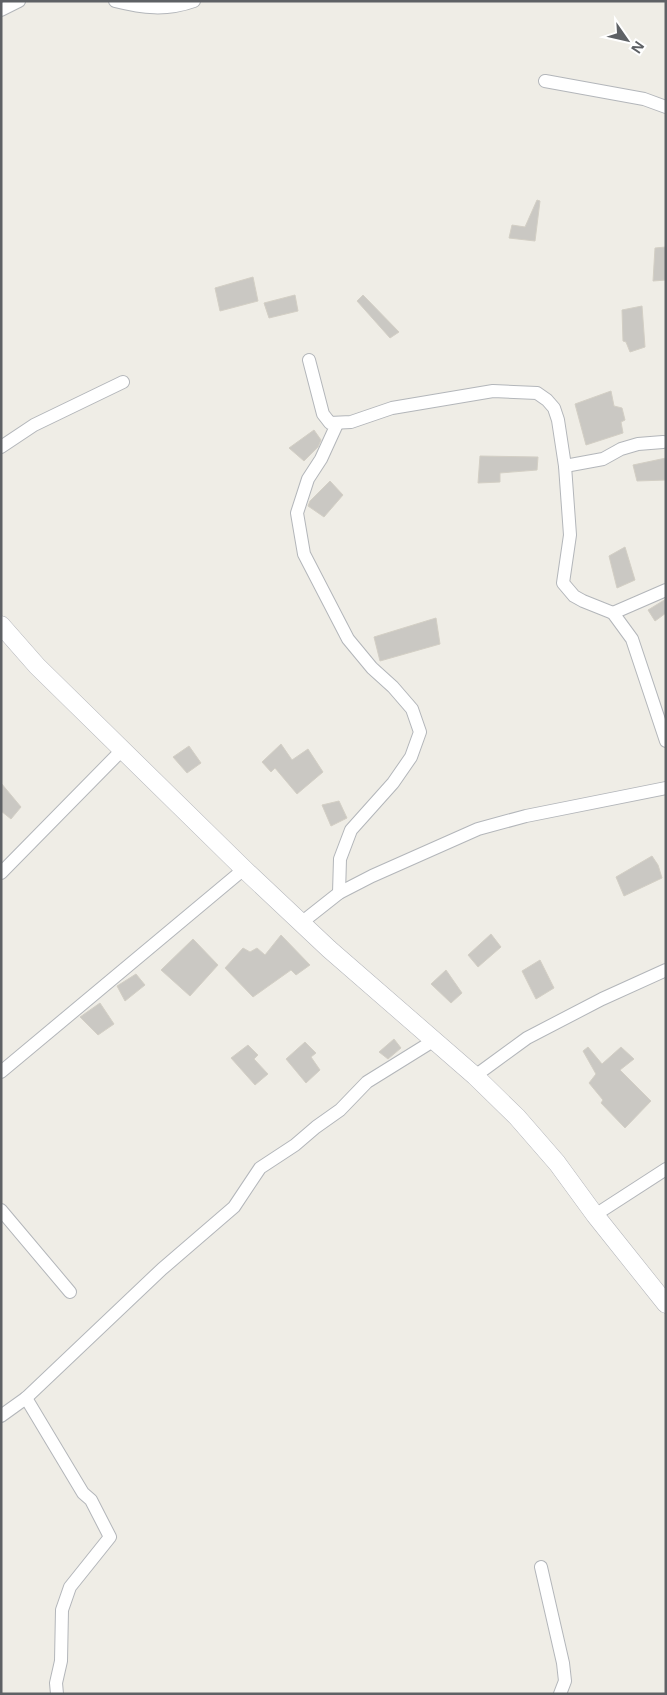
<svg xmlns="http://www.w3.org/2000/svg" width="667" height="1695" font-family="'Noto Sans',sans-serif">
  <rect width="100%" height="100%" fill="#efede6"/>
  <g fill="#cac8c3" stroke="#d3cfc5">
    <polygon points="537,200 540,201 535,241 509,238 512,225 525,227"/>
    <polygon points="666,247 666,280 653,281 655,248"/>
    <polygon points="253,277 258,301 220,311 215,288"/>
    <polygon points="295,295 298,311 269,318 264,303"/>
    <polygon points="363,295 399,332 390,338 357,301"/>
    <polygon points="642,306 645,347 630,352 626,342 623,341 622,310"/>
    <polygon points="611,391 614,406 622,408 625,420 621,422 623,433 586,445 575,404"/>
    <polygon points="314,430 321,440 318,447 304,461 289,448"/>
    <polygon points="480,456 538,457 537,470 500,473 500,482 478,483"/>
    <polygon points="666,458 666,480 637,481 633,465"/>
    <polygon points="330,481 343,495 324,517 308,506 310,501"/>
    <polygon points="625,547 635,580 617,588 609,556"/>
    <polygon points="666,599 666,613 655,621 648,610"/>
    <polygon points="436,618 440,644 380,661 374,637"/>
    <polygon points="281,744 292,760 308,749 323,772 297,794 275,768 271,772 262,762"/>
    <polygon points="189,746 201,763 187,773 173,757"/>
    <polygon points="1,783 21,807 11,819 1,811"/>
    <polygon points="339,801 347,818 331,826 322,805"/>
    <polygon points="652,856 658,865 662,878 624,896 616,877"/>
    <polygon points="491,934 501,947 478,967 468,955"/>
    <polygon points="281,935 310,965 296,975 291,970 253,997 225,968 243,948 250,952 257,948 265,955"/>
    <polygon points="193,939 218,965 190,996 161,970"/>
    <polygon points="540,960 554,988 536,999 522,971"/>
    <polygon points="446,970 462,993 451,1003 431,984"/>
    <polygon points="136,974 145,985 125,1001 117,986"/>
    <polygon points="100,1003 114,1024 98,1035 80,1017"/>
    <polygon points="394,1039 401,1048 388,1059 379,1052"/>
    <polygon points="305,1042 316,1053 311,1057 320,1070 306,1083 286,1059"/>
    <polygon points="248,1045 258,1055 254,1059 268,1074 255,1085 231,1058"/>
    <polygon points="588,1047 602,1064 621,1047 634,1059 620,1070 651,1101 625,1128 601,1103 603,1100 589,1083 596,1074 583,1051"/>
  </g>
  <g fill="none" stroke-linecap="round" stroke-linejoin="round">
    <defs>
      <g id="street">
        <path d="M115,1C143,8 166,11 194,1"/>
        <polyline points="1,10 19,1"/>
        <polyline points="545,81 644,99 666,107"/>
        <polyline points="309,360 323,414 330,423 351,422 392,408 493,391 537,393 547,400 554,408 558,420 565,466 570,535 563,583 574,596 583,601 613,613 632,639 666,741"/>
        <polyline points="337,424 321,459 308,479 297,513 304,554 348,639 372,668 393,687 412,709 420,732 411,757 393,783 351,830 340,859 339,893"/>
        <polyline points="1,447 34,425 123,382"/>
        <polyline points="565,466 603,459 621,449 638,444 663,442"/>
        <polyline points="613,613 666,590"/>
        <polyline points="1,873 122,750"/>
        <polyline points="301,923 339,893 372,876 478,829 526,816 666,788"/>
        <polyline points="1,1072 244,869"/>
        <polyline points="475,1076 527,1038 602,999 666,970"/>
        <polyline points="1,1210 70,1292"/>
        <polyline points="595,1215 666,1169"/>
        <polyline points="26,1398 83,1493 91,1500 110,1537 70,1587 62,1610 61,1661 56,1683 57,1694"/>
        <polyline points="1,1416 26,1398 162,1269 234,1207 260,1168 295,1145 316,1127 340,1110 367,1082 433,1041"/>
        <polyline points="541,1567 563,1663 565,1681 560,1694"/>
      </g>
      <polyline id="secondary" points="1,625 37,666 244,869 329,949 475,1076 517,1117 557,1163 595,1215 666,1304"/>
    </defs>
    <use href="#street" stroke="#b3b6ba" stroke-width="14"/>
    <use href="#secondary" stroke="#b3b5ba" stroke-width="19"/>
    <use href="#street" stroke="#fff" stroke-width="12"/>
    <use href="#secondary" stroke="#fff" stroke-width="18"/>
  </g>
  <rect width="667" height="1695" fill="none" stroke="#5e6165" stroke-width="5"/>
  <g transform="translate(627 40) rotate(124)" stroke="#ffffff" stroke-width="4" paint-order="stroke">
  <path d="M0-4L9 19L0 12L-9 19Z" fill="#5e6165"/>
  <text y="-8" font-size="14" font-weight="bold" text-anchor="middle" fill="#5e6165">N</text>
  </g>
</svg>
